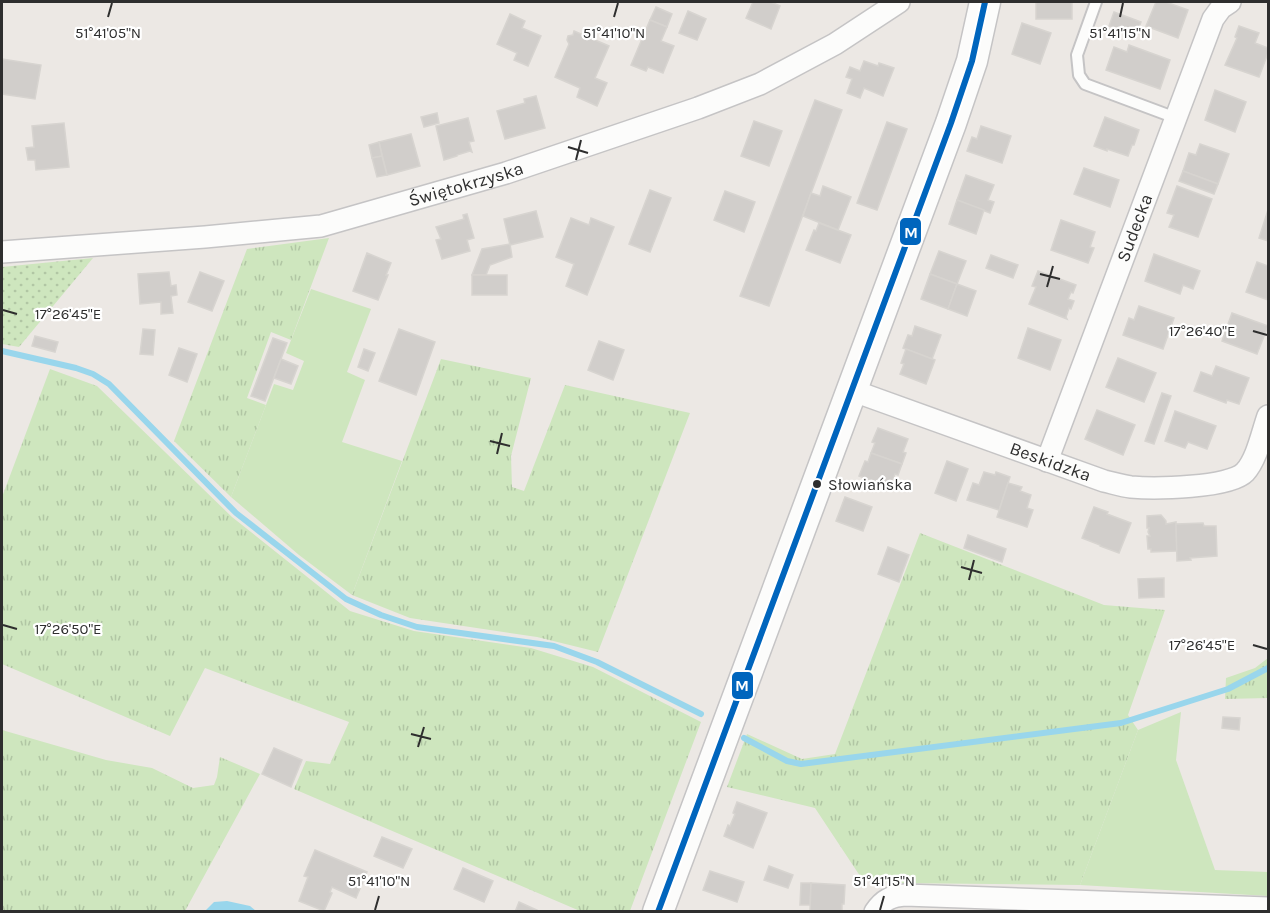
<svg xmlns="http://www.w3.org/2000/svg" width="1270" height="913" font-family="Karla,sans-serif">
  <defs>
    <pattern id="grass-tufts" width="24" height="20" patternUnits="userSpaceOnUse" patternTransform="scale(1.5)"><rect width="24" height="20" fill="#cee6be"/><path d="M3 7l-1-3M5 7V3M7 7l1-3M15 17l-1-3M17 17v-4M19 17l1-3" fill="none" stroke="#b1c6a4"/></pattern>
    <pattern id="park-dots" width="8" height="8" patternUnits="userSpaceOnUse" patternTransform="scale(1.5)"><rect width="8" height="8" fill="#cee6be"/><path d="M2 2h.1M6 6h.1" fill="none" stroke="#b1c6a4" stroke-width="1.8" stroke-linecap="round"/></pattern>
  </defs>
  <rect width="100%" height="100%" fill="#ece8e4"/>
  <g fill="url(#grass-tufts)">
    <polygon points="329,238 291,340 271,332 247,398 266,405 231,497 174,441 247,249"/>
    <polygon points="441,359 531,378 511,456 512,487 524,491 565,385 690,413 598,652 537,637 410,618 352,595"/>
    <polygon points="50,369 97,386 232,517 350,611 414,631 531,648 593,667 701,722 630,911 580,911 294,789 306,761 330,764 349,722 205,668 170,736 2,664 2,497"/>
    <polygon points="920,533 1104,605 1165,610 1128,715 1138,730 1080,885 892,883 860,876 815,808 727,787 747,734 802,759 835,754"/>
    <polygon points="1268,658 1268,698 1225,699 1226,678 1255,668"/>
    <polygon points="2,730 106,760 152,768 193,788 214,785 217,777 220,757 260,774 185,911 2,911"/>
  </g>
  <polygon fill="url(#park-dots)" points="93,258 19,347 2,344 2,267"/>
  <g fill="#cee6be">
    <polygon points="311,289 371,309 347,372 365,380 342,442 402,461 352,595 299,555 231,497 274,384 293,390 304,361 286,353"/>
    <polygon points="1181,712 1176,760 1215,870 1268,872 1268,896 1080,885 1138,730"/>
  </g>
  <polygon fill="#99d6ec" points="227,901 250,906 256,911 205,911 214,902"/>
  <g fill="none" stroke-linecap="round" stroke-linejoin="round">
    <g stroke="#99d6ec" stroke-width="6">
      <polyline points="2,351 76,368 93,374 109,384 236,513 346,599 381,615 417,627 554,646 597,662 701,714"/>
      <polyline points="744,738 787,761 801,764 1121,723 1228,689 1268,668"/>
    </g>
  </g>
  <g fill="#d1cecb" stroke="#d7d4d0" stroke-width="1.5">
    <polygon points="753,2 771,2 780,6 771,29 746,18"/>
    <rect x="1036" y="2" width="36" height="17"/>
    <polygon points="1156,2 1166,2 1188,10 1178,38 1146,26"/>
    <polygon points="656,7 672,14 667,27 650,20"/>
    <polygon points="688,11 706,19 697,40 679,33"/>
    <polygon points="1114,12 1141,22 1136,35 1109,26"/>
    <polygon points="510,14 525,21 522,28 541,36 528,66 514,60 517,53 497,44"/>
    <polygon points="650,20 667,27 661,41 674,46 663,73 648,67 646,71 631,65"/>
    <polygon points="1022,23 1051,33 1040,64 1012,54"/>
    <polygon points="1239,26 1259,33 1255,43 1268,48 1268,53 1259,77 1225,65 1237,38 1235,37"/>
    <polygon points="574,31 609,46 595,78 607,83 597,106 577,97 580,88 555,77 569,44 567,40 568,36 573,35"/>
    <polygon points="1129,45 1170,60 1160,89 1106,70 1114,47 1127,52"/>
    <polygon points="2,59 41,65 35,99 2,94"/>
    <polygon points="864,61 878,66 879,63 894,68 883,96 864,88 860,98 847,93 852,79 846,77 850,67 860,71"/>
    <polygon points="1215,90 1246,102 1235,132 1205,120"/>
    <polygon points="536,96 545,128 505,139 497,111 525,103 524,99"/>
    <polygon points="815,100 842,110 769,306 740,296"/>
    <polygon points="437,113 439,123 424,127 421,117"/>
    <polygon points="1105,117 1139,130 1134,145 1132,145 1128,156 1107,149 1107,151 1094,146"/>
    <polygon points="468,118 474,141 469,142 472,152 470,151 457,155 457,156 444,160 436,126"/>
    <polygon points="754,121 782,131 769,166 741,156"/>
    <polygon points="887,122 907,129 877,210 857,203"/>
    <polygon points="64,123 69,167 36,170 35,160 28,160 26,148 34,147 32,126"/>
    <polygon points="981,126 1011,136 1002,163 967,151 972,137 977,139"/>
    <polygon points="411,134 420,166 387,175 379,142"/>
    <polygon points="379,142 382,156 372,158 369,145"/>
    <polygon points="1200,144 1229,154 1218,184 1183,171 1189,153 1196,155"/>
    <polygon points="382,156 387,175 377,177 372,158"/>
    <polygon points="1084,168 1119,180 1110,207 1074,194"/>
    <polygon points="1183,171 1218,184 1214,194 1179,181"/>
    <polygon points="966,175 994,185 988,200 994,202 990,213 957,200"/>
    <polygon points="823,186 851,197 838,230 803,216 811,193 820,196"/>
    <polygon points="1177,186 1212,199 1198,237 1169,227 1174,215 1167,213"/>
    <polygon points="650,190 671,198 650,252 629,244"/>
    <polygon points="725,191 755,202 744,232 714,220"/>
    <polygon points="957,200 984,210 976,234 949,224"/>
    <polygon points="1268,210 1268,241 1259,238"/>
    <polygon points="536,211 543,237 510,245 504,219"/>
    <polygon points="467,214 474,238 467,240 470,251 442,259 436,240 441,239 436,227 464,219 463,215"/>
    <polygon points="571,218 589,225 591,218 614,227 587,295 566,286 574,264 556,257"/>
    <polygon points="1061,220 1095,232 1090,247 1094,248 1088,263 1051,250"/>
    <polygon points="819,223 851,235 840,263 806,250 814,230 816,231"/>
    <polygon points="510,244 512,257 490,265 486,275 472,275 482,249"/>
    <polygon points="939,251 966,261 957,284 930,274"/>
    <polygon points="367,253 391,263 386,275 388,275 378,300 353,291"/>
    <polygon points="1154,254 1200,271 1193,289 1183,285 1180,294 1145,281"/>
    <polygon points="991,255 1018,265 1013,278 986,268"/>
    <polygon points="1257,262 1268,266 1268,300 1246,292"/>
    <polygon points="1038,271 1076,285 1073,293 1071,292 1068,299 1074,301 1071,309 1069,308 1066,317 1067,319 1029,304 1036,287 1032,286"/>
    <polygon points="169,272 171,286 176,285 177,295 171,296 173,313 161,314 161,302 140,304 138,274"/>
    <polygon points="200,272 224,281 212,311 188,302"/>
    <polygon points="930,274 957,284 948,309 921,299"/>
    <rect x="472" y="275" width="35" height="20"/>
    <polygon points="957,284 976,291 967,316 948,309"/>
    <polygon points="1139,306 1174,318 1163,349 1123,335 1129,318 1134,320"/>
    <polygon points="1232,313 1268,326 1257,354 1222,341"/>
    <polygon points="915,326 941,335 932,359 903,348 908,335 912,336"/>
    <polygon points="1028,328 1061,340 1050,370 1018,358"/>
    <polygon points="143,329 155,330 153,355 140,354"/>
    <polygon points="399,329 435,342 416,395 379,381"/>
    <polygon points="35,336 58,342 55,352 32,346"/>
    <polygon points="273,338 287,343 265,401 251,396"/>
    <polygon points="599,341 624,350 613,380 588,370"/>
    <polygon points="179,348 197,354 187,382 169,375"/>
    <polygon points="364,349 375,353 368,371 358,367"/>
    <polygon points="906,349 935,360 926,384 900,374 904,364 901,363"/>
    <polygon points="1118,358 1156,373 1144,402 1106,387"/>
    <polygon points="281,359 298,366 291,384 274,378"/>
    <polygon points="1216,366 1249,378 1239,404 1227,400 1226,403 1194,391 1201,372 1212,376"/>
    <polygon points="1162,393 1171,396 1154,444 1145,441"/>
    <polygon points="1097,410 1135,425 1123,455 1085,439"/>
    <polygon points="1175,411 1216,426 1207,449 1188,442 1185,448 1165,441"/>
    <polygon points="878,428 908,439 903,452 906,453 902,464 871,453 875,443 872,442"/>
    <polygon points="871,453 902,464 898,475 895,474 890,487 859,476 865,461 868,462"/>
    <polygon points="947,461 968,469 956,501 935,493"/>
    <polygon points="984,472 995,475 996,472 1010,477 999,510 967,500 973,483 979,485"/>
    <polygon points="1008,483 1022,487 1020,491 1031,495 1027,508 1033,510 1027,527 997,517"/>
    <polygon points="845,497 872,507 863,531 836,521"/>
    <polygon points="1094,507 1108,512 1107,514 1131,523 1119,553 1100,546 1100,545 1082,538"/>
    <polygon points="1161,515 1166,521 1166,524 1176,522 1177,551 1151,552 1151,549 1148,549 1147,536 1150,536 1148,532 1149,528 1147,528 1147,516"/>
    <polygon points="1203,523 1204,526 1216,526 1217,556 1190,558 1191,560 1177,561 1176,524"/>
    <polygon points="968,535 1006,549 1002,562 964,548"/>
    <polygon points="888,547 909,555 899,582 878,574"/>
    <polygon points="1164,578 1164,597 1139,598 1138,579"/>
    <polygon points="1223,717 1240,718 1239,730 1222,728"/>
    <polygon points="274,748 302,760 291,787 262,774"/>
    <polygon points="737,802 767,813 753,848 724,836 728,825 730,826 735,814 733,813"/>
    <polygon points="382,837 412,849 403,868 374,856"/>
    <polygon points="315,850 367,872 356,898 332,887 330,892 332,893 324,911 299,901 308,877 304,876"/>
    <polygon points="769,866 793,875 788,888 764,880"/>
    <polygon points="463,868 493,881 484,902 454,889"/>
    <polygon points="710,871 744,882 737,902 703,890"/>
    <polygon points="801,883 811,883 810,905 800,905"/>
    <polygon points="811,883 845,885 844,904 842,904 842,912 810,912"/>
    <polygon points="519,902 541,912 515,912"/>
  </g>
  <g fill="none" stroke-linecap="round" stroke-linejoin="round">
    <defs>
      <polyline id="lane" points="1096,2 1077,55 1079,75 1085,84 1176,118"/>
      <g id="street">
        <path id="s1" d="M2,252L205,237L321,226L506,173L698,108L760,84L835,44L899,2"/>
        <path id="s2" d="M851,390L1104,481C1113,483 1122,486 1131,487C1154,489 1230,488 1245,472C1257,459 1262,433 1268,416"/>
        <path id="s3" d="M1047,461L1213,19L1221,8L1230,2"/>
        <path d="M875,912C883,900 891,896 905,895L1268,908"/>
      </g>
      <polyline id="secondary" points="658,912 951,123 972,61 985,2"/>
    </defs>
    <use href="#lane" stroke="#c5c4c5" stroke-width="14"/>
    <use href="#street" stroke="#c5c4c5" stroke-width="24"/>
    <use href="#secondary" stroke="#c5c4c5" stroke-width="33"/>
    <use href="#lane" stroke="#fcfcfb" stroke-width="10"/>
    <use href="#street" stroke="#fcfcfb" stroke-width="21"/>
    <use href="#secondary" stroke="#fcfcfb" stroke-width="30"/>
    <defs>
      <polyline id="bus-1" points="658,912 951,123 972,61 985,2"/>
    </defs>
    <use href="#bus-1" stroke="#fff" stroke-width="10"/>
    <use href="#bus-1" stroke="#0065bd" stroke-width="6"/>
  </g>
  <path fill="none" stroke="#2e2e2e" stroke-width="2" d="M108,17L112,3M614,17L618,3M1120,17L1123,3M568,147L588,153M576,160L581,140M1040,274L1060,279M1047,287L1053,266M3,310L17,314M1253,331L1267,335M490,441L510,446M497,454L502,433M961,567L982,573M969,580L974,560M3,625L17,629M1253,645L1267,649M411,734L431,739M418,747L424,727M375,910L379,896M880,910L884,896"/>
  <circle fill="#2e2e2e" stroke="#fff" stroke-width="2" cx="817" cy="484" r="5"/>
  <g text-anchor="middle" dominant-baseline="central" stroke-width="4.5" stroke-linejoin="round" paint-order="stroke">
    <g font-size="16" fill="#2e2e2e" stroke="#fff" text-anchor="start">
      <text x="828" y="484">Słowiańska</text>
    </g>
    <g font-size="18" fill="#2e2e2e" stroke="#fff">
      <text stroke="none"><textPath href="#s1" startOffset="471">Świętokrzyska</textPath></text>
      <text stroke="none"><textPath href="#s3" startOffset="249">Sudecka</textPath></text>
      <text stroke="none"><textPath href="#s2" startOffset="212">Beskidzka</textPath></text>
    </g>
  </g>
  <g font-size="15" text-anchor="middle" fill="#2e2e2e" stroke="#fff" stroke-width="4.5" stroke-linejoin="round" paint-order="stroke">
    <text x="614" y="38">51°41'10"N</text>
    <text x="1120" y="38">51°41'15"N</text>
    <text x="108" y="38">51°41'05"N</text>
    <text x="68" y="319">17°26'45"E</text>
    <text x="1202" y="336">17°26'40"E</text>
    <text x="68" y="634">17°26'50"E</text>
    <text x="1202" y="650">17°26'45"E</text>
    <text x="379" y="886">51°41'10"N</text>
    <text x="884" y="886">51°41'15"N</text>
  </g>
  <g stroke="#fff" stroke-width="2">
    <rect x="899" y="217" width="23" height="29" rx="6" fill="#0065bd"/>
    <rect x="731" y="671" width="23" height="29" rx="6" fill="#0065bd"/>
  </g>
  <g font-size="16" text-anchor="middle" font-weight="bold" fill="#fff">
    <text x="911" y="238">M</text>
    <text x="742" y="691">M</text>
  </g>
  <rect width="1270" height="913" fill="none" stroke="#2e2e2e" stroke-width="6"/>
</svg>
